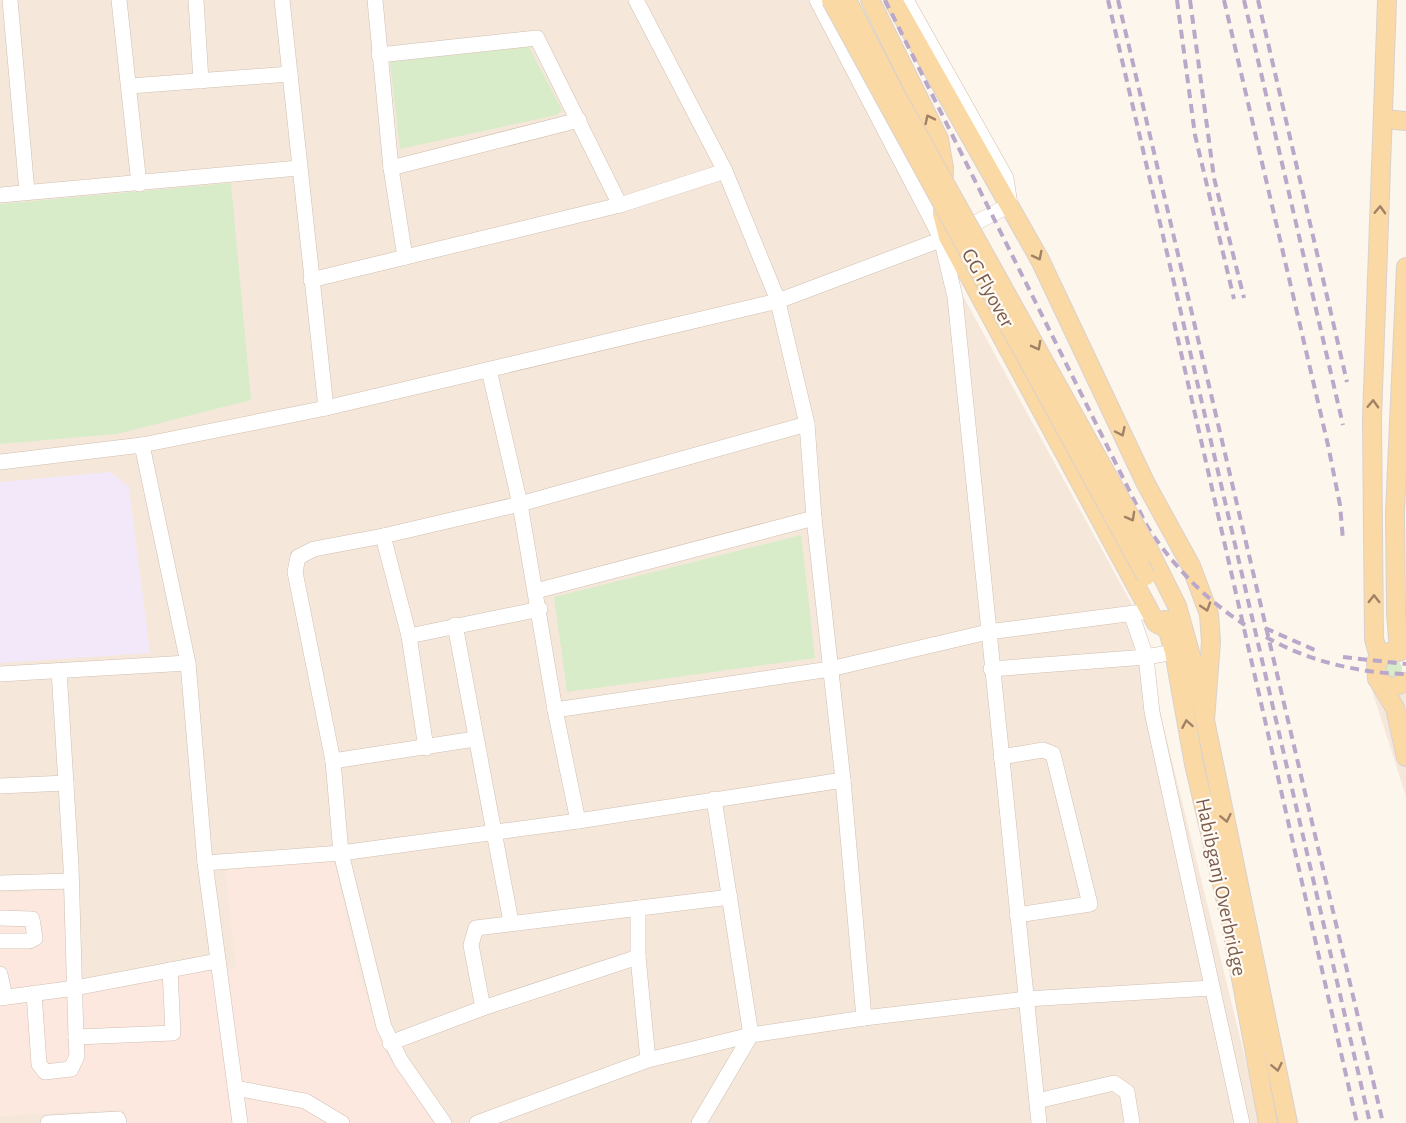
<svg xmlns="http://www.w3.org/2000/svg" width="1406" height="1123" font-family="'Alegreya Sans',sans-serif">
  <rect width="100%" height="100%" fill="#fdf6ec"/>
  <g fill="#f5e8da">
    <polygon points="0,0 818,0 935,240 935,245 1135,610 1261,1123 0,1123"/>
    <polygon points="1369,681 1406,682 1406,796"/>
  </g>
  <polygon fill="#fde8e0" points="333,857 362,984 385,1052 439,1123 127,1123 125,1109 0,1116 0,893 62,890 69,982 236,969 225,870"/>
  <polygon fill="#f3e8fa" points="110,472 129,487 150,653 0,663 0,482"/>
  <g fill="#d8ecc9">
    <polygon points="529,47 562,110 557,115 400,149 390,62"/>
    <polygon points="231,183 251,400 117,434 0,444 0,204"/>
    <polygon points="801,535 815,658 567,692 554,597"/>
    <circle cx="1393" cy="669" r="9"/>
  </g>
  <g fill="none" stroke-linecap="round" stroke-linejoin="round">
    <defs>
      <g id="minor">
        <polyline points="10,0 27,192"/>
        <polyline points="119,0 139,184"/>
        <polyline points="196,0 201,81"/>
        <polyline points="282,0 326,408"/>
        <polyline points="375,0 391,168 405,257"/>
        <polyline points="636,0 725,171 777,298 807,424 814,518 843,780 864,1018"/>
        <polyline points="817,0 941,238 955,297 1039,1123"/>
        <polyline points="379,55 537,38 620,205"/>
        <polyline points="130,86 290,74"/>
        <polyline points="391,168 579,120"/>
        <polyline points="0,195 299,168"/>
        <polyline points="311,280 620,205 725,171"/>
        <polyline points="489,370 520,504 555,710 578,821"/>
        <polyline points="142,445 188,663 205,863 240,1123"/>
        <polyline points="0,462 142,445 326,408 778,301 948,237 1010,205 1006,178 906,0"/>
        <polyline points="383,536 409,636 426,748"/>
        <polyline points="536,591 814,518"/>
        <polyline points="1131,613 1146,657 1152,712 1242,1123"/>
        <polyline points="455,625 511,922"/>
        <polyline points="409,636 540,609"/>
        <polyline points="991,669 1146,657 1174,652"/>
        <polyline points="0,674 188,663"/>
        <polyline points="555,710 830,669 988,632 1150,611"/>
        <polyline points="1001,757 1043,750 1053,754 1090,904 1017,915"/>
        <polyline points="333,761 475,739"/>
        <polyline points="0,786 66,783"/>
        <polyline points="205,863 341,853 578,821 843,780"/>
        <polyline points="0,883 71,881"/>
        <polyline points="638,908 638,957 648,1060"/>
        <polyline points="0,918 32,919 35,938 29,941 0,941"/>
        <polyline points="0,974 5,997"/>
        <polyline points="34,993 39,1064 45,1072 71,1069 77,1056 76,1037 71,866 59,670"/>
        <polyline points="0,998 75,988 217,961"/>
        <polyline points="483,1008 471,945 476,928 730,897"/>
        <polyline points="76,1037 173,1033 170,970"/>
        <polyline points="390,1043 483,1008 638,957"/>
        <polyline points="235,1088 305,1101 342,1123"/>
        <polyline points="1037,1101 1114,1083 1127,1092 1132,1123"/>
        <polyline points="48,1123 118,1119 119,1123"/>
        <polyline points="444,1123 401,1061 384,1027 341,853 333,761 295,572 298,557 314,549 383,536 520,504 807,424"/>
        <polyline points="477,1123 648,1060 751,1035 864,1018 1026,999 1211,988"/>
        <polyline points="699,1123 751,1035 714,799"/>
      </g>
      <g id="major">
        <polyline points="870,0 939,139 944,168 942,213 948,237 1156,623 1169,630"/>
        <polyline points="893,0 1040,260 1146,484 1191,566 1209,614 1211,642 1205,720"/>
        <polyline points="1383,119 1406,121"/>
        <polyline points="1150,552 1177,606 1194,667 1288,1123"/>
        <polyline points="1165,620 1174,652 1194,764 1229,914 1268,1123"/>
        <polyline points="1388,652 1376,662 1377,679 1391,688 1406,682"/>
        <polyline points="1399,652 1396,612 1395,512 1406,267"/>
        <polyline points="1379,657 1374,639 1372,418 1387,0"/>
        <polyline points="1380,683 1395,708 1406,757"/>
      </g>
    </defs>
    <use href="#minor" stroke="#d1beb0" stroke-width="16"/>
    <use href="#major" stroke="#dad1cd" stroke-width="20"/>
    <use href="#minor" stroke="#fff" stroke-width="15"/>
    <use href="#major" stroke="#fbd9a5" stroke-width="18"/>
    <g stroke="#b9a8c9" stroke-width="4" stroke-dasharray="9 6" stroke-linecap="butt">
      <path d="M885,0L1147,526C1173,566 1205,599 1245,625"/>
      <polyline points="1108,0 1370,1123"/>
      <polyline points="1118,0 1383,1123"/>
      <polyline points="1177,0 1195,135 1234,299"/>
      <polyline points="1190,0 1214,178 1244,298"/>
      <polyline points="1224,0 1328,445 1340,505 1343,540"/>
      <polyline points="1244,0 1343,425"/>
      <polyline points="1258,0 1347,382"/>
      <polyline points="1174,322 1357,1123"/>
      <polyline points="1265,628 1317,651"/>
      <path d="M1266,637C1308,661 1358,673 1406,674"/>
      <polyline points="1343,657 1406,664"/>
    </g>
    <defs>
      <g id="major-bridge">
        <polyline points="831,0 1146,576"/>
        <polyline points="847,0 897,97 1150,552"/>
      </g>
    </defs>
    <use href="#major-bridge" stroke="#dad1cd" stroke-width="20" stroke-linecap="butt"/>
    <use href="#major-bridge" stroke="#fbd9a5" stroke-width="18"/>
  </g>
  <defs><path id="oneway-chevron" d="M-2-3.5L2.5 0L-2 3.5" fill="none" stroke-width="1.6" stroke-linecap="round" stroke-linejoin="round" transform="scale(1.5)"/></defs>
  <g stroke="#a18267">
    <use href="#oneway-chevron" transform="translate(929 119) rotate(-116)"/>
    <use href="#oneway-chevron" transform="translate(1380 210) rotate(-88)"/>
    <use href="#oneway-chevron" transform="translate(1038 256) rotate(63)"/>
    <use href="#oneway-chevron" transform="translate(1037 346) rotate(62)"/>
    <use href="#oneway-chevron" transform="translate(1373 404) rotate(-88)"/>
    <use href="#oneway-chevron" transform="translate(1121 432) rotate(65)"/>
    <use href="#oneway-chevron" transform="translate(1131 517) rotate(61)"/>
    <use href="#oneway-chevron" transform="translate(1374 599) rotate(-90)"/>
    <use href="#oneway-chevron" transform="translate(1206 607) rotate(72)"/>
    <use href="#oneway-chevron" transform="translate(1187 724) rotate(-100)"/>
    <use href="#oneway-chevron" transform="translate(1226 818) rotate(78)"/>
    <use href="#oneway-chevron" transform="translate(1277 1067) rotate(78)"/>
  </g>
  <g text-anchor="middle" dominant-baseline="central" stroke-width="4.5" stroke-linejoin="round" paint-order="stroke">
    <g font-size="21" fill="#7a5c4d" stroke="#fffaf3">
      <text transform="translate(988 288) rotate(61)">GG Flyover</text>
      <text transform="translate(1221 887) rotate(78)">Habibganj Overbridge</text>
    </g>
  </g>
</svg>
